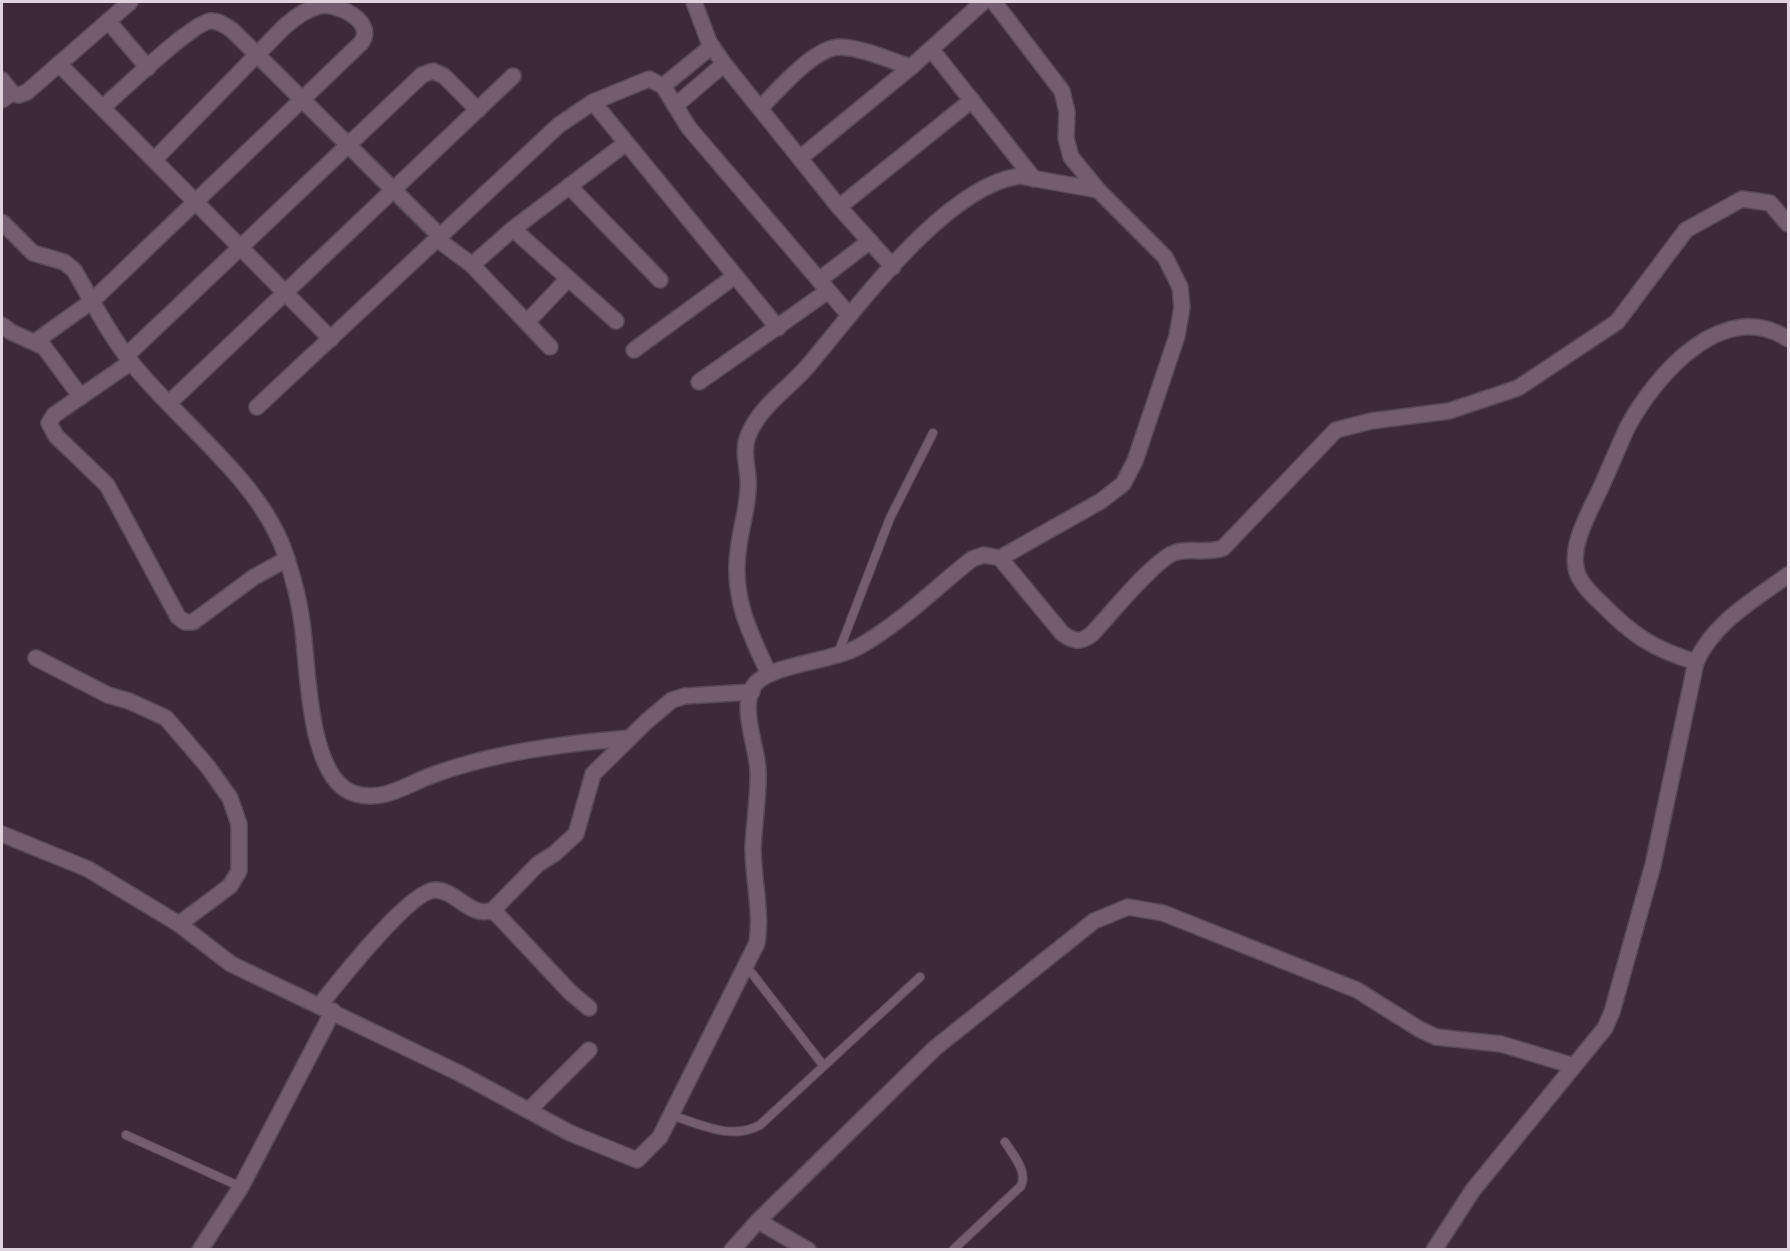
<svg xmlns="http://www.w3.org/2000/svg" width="1790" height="1251" font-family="Roboto,sans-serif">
  <rect width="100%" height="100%" fill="#3e2939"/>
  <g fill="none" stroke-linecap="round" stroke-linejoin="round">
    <defs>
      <g id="lane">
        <polyline points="837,656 890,518 933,433"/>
        <polyline points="747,967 823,1065"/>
        <path d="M671,1115C700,1124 731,1141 760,1125L920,977"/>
        <polyline points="126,1135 241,1187"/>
        <path d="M953,1250L1021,1186C1028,1171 1013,1155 1005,1142"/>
      </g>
      <g id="street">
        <polyline points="694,2 709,42 724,64 839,207 893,267"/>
        <polyline points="994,2 1062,91 1067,112 1066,138 1071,157 1098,190 1165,257 1180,287 1182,307 1177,336 1135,461 1123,484 1101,501 1000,558"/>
        <polyline points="108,21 148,68"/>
        <polyline points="931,49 1034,179"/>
        <polyline points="59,64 331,339"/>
        <polyline points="2,80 12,93"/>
        <polyline points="663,86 712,46"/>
        <polyline points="2,100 12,93 19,95 27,92 130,2"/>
        <polyline points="593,102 778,328"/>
        <polyline points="675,106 724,64"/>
        <path d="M103,107C123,90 189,25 210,21C219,20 225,26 232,30L440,236"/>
        <path d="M760,108C778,91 814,47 840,47C863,48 889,60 911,67"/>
        <polyline points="800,158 911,67 983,2"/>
        <polyline points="569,186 660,280"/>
        <polyline points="839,207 972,100"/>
        <path d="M2,222L33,253L64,262L74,270C92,301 109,334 131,362C179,423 262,481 286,556C293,577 299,600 302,622C308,662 307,777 353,793C381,803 404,786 430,776C494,752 562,744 629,738"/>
        <polyline points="513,229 616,321"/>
        <polyline points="437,239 472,265 513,229 626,143"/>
        <polyline points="472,265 550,347"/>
        <polyline points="819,280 870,241"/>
        <polyline points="527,322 568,279"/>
        <polyline points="2,325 11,332 44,347 81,397"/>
        <path d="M36,341L92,301L361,43C377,22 337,2 319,6C304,10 293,19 283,28L155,159"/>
        <polyline points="634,350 735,276"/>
        <polyline points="127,355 422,75 433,71 444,76 478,110"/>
        <polyline points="131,362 54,415 49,423 56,436 107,485 178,617 185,622 193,622 254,577 287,559"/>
        <polyline points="699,382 828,291"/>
        <polyline points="169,403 513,76"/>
        <polyline points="257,407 559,125 593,102 649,79 663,86 689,128 849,315"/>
        <polyline points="36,658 108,695 129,701 166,718 208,767 230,798 239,824 239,871 230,886 179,924"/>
        <path d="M1696,662C1653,649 1632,635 1601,603C1592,595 1583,586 1578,575C1567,547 1591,510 1602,485C1611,465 1619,445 1628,426C1657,373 1724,297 1788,339"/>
        <path d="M769,674C750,634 732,598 738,552C740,531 747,511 748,490C750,471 741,454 748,436C759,407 787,390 807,367C854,312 945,185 1020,176L1098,190"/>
        <path d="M2,834L88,869L179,924L231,964L459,1073L570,1133L637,1160L660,1137L757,943C762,911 753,879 753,848C754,822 759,796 758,770C757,746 737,701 757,682C778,663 832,662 860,646C901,623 935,588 972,559L984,555L1000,558L1062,633C1074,642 1080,643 1092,634C1109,616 1157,556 1177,552C1192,548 1206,554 1223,548L1336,430L1371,421L1449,411L1518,388L1617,322L1686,230L1742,199L1770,203L1788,224"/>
        <polyline points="493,910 538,864 554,854 576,834 593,774 647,721 672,700 685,696 752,692"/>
        <path d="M319,1006C337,984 409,891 435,890C457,890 470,919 493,910L570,992L589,1008"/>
        <polyline points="529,1110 589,1050"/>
        <path d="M758,1221L935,1048L1094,921L1128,907L1163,913L1357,990L1419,1029L1436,1037L1501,1044L1574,1066L1605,1028L1612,1012L1653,865L1696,662C1714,622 1754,600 1788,575"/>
        <polyline points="200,1250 241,1187 333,1011"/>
        <polyline points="732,1250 758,1221 808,1250"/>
        <polyline points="1434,1250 1473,1190 1574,1066"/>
      </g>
    </defs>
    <use href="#lane" stroke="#594855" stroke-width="10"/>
    <use href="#street" stroke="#594855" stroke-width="18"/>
    <use href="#lane" stroke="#745d6e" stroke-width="8"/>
    <use href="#street" stroke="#745d6e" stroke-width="15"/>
  </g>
  <rect width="1790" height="1251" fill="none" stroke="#e1d3dd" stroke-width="6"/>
</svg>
